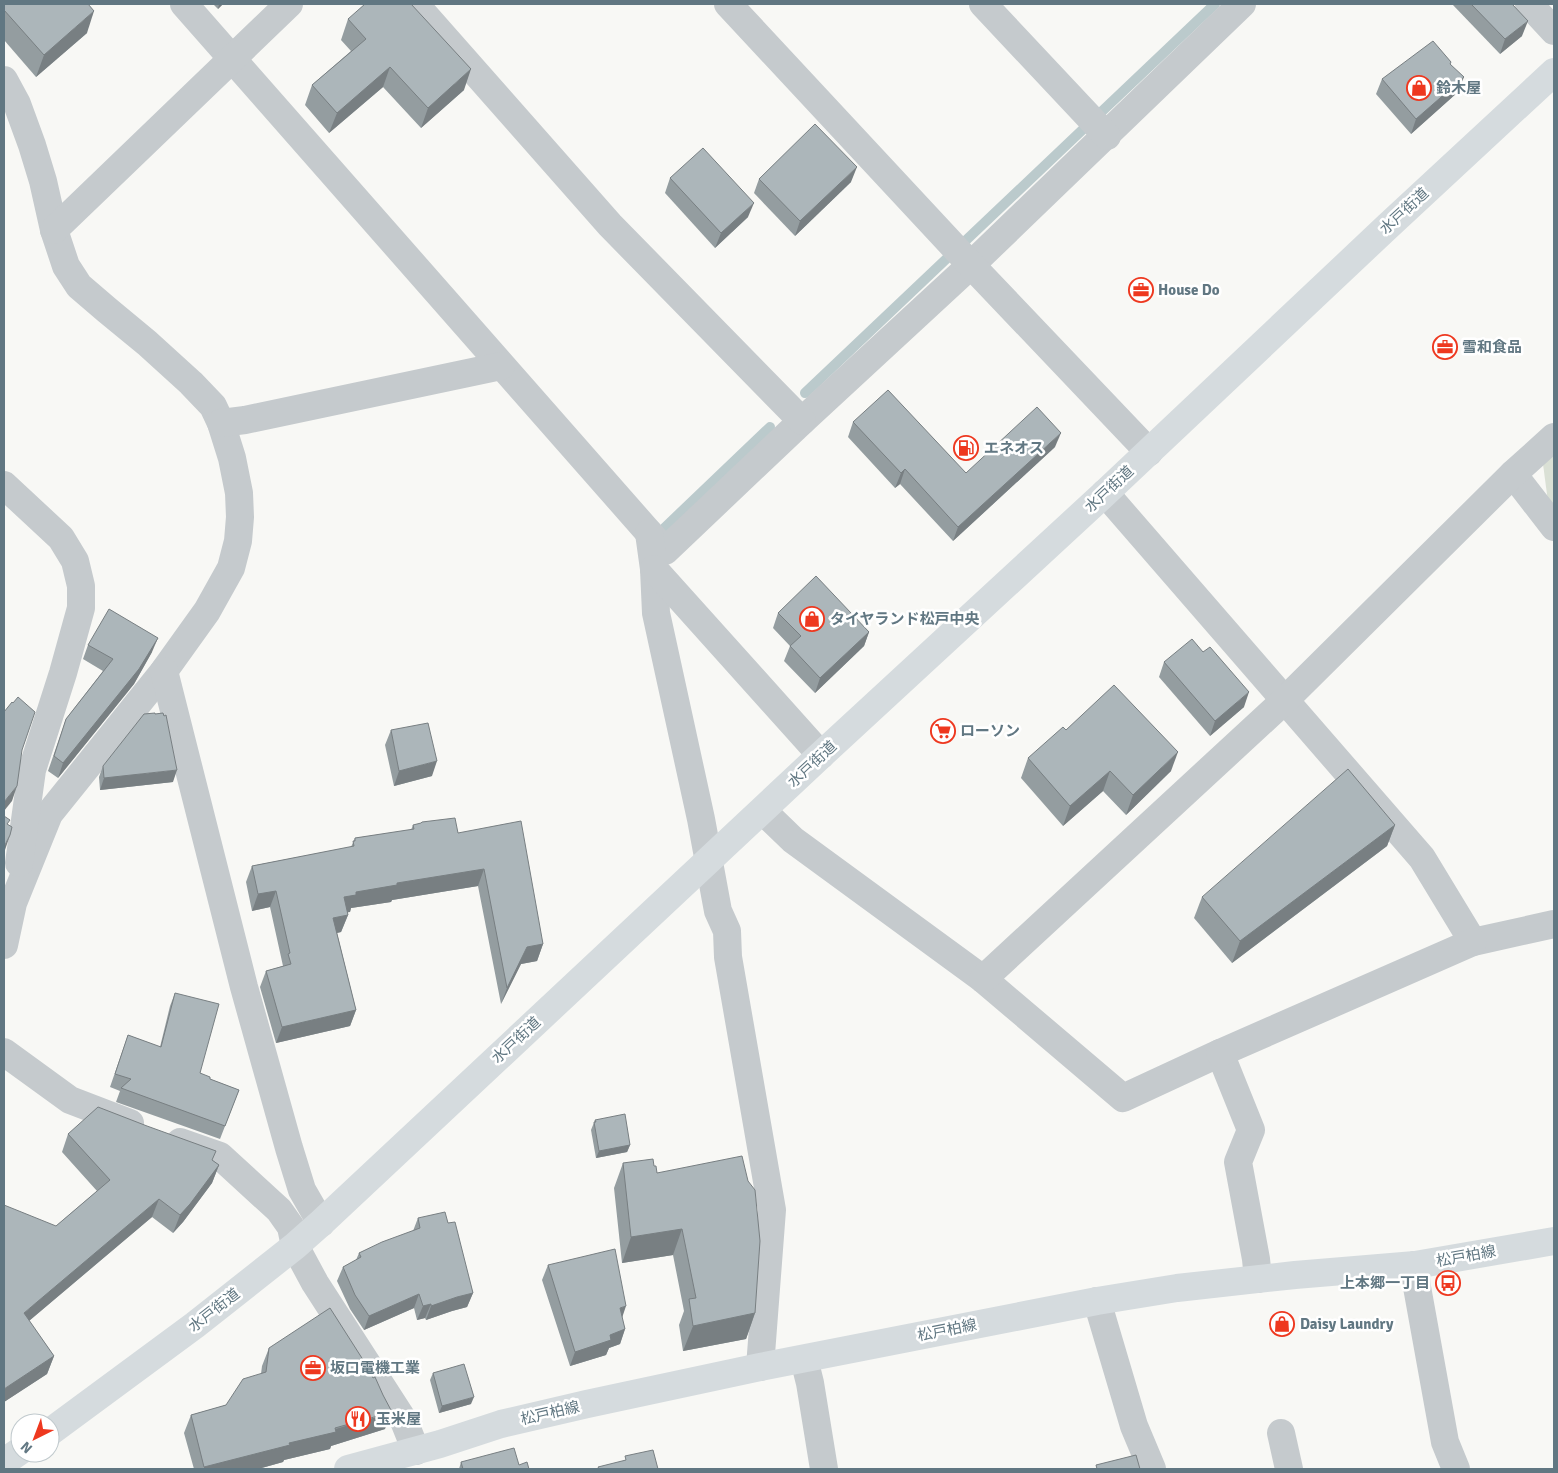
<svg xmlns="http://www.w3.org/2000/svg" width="1558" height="1473" font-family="Signika,'Noto Sans JP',sans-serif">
  <rect width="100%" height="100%" fill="#f8f8f5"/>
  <polygon fill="#dae0d5" points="1554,454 1554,510 1548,502 1543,464"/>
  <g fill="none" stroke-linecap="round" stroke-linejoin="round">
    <g stroke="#bbcacc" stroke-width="10">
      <polyline points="805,393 1215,4"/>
      <polyline points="658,534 770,427"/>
    </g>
    <g stroke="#c5cacd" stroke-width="28">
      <polyline points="184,4 665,551 802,421 971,265 1242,4"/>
      <polyline points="415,4 610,225 802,421"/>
      <polyline points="728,4 971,265 1149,452"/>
      <polyline points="983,4 1107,136"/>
      <polyline points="1529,4 1554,31"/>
      <polyline points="4,80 17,104 32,145 43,181 54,230 66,266 79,286 107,310 147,343 191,383 213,406 221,423 232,458 239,493 240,517 238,541 231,568 207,611 164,671 49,814 13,903 4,945"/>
      <polyline points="54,230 289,4"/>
      <polyline points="221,423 245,420 501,366"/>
      <polyline points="1513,474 1554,527"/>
      <polyline points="4,485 61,538 75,561 81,586 81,608 63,673 32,770 19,863"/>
      <polyline points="1105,493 1422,858 1473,942 1554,924"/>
      <polyline points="649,533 654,569 656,613 701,819 718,911 727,931 728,957 772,1210 760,1367"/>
      <polyline points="654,569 821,755"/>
      <polyline points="164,671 244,987 289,1148 302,1190 321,1223"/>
      <polyline points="763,811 793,840 983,979 1123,1098 1220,1053 1251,1130 1238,1162 1256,1259 1258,1279"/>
      <polyline points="983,979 1285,700 1513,474 1554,437"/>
      <polyline points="4,1052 70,1100 130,1123"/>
      <polyline points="1220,1053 1473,942"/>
      <polyline points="180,1142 220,1156 279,1210 291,1227 295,1246 315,1283 404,1421 416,1451"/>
      <polyline points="1415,1265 1417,1287 1445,1442 1456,1469"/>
      <polyline points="1097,1301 1134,1426 1152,1469"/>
      <polyline points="804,1359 810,1383 824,1469"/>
      <polyline points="1281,1433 1289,1469"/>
    </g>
    <polyline stroke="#d5dbde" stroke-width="28" points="348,1469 440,1444 501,1424 587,1404 760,1367 1097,1301 1177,1288 1295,1275 1415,1265 1554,1241"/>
    <g stroke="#d5dbde" stroke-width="28">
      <polyline points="50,1432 195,1325 295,1246 321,1223 821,755 1105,493 1388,226 1554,72"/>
      <polyline points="4,1462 20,1451"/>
    </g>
  </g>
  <g fill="#949da0">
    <polygon points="4,4 87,33 36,77 4,40"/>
    <polygon points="213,4 223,4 218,9"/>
    <polygon points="1452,4 1512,4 1522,36 1500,54"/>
    <polygon points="348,19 464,90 421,128 383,87 329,133 305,105 312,85 351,51 341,40"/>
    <polygon points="1451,62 1450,65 1458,92 1411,134 1376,94 1382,79"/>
    <polygon points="670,178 748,217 715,248 665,193"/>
    <polygon points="759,179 851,182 795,236 754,193"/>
    <polygon points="853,422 966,473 1055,447 953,541 900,484 895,488 848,437"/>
    <polygon points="778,613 869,632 864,646 815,693 784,661 790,646 773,628"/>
    <polygon points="88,645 152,652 134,684 58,778 48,771 66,719 103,671 83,659"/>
    <polygon points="1164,662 1244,707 1210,736 1159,677"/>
    <polygon points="391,730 432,776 394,786 385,745"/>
    <polygon points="1066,730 1171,771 1126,815 1103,791 1063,826 1021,778 1028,758"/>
    <polygon points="103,766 173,782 100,790 99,777"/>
    <polygon points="413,825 458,833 543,944 537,961 521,964 501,1004 478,886 392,900 391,902 351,908 350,912 347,912 348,915 341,932 337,933 356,1010 350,1026 276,1043 260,987 266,971 283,966 270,907 252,911 246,882 252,866 351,847 355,838 411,830"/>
    <polygon points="1395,825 1387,846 1232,963 1194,918 1202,897"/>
    <polygon points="175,993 200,1073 210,1079 239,1090 220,1139 116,1102 120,1091 110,1087 128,1035 160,1047 170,1006"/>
    <polygon points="595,1120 630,1145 627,1152 596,1158 591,1130"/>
    <polygon points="68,1134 212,1160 219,1165 212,1183 183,1222 173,1233 152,1217 29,1321 54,1356 47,1374 4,1402 56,1226 97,1191 62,1152"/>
    <polygon points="623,1163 654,1166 657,1173 755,1313 746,1339 683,1351 679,1325 684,1311 673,1255 622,1263 614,1188"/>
    <polygon points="418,1218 448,1223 473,1293 467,1307 452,1311 426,1320 425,1318 417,1320 414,1308 364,1330 350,1309 337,1281 343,1267 356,1260 359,1253 413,1231"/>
    <polygon points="548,1265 622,1318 625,1329 620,1344 609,1348 606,1355 570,1366 542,1280"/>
    <polygon points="269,1348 385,1429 331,1446 330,1449 284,1460 283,1462 258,1469 194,1469 184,1433 191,1415 226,1405 261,1374 262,1366"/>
    <polygon points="433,1373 471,1404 439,1413 430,1380"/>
    <polygon points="461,1462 519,1465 529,1469 459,1469"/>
  </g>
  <g fill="#787f82">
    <polygon points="219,4 223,4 218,9"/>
    <polygon points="94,11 87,33 36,77 44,55"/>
    <polygon points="1528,21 1522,36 1500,54 1505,39"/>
    <polygon points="390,67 383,87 329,133 337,113"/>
    <polygon points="471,69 464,90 421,128 428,108"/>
    <polygon points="1464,77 1458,92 1411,134 1416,119"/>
    <polygon points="857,167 851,182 795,236 800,221"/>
    <polygon points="754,203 748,217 715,248 721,233"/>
    <polygon points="1061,433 1055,447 953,541 958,527"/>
    <polygon points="905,469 900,484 895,488 901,473"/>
    <polygon points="869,632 864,646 815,693 820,678"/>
    <polygon points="158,638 152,652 134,684 58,778 63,763"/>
    <polygon points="1249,692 1244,707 1210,736 1215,721"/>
    <polygon points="1178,752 1171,771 1126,815 1133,795"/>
    <polygon points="437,761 432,776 394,786 399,771"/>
    <polygon points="177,770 173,782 100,790 104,778"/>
    <polygon points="1110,771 1103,791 1063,826 1070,806"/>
    <polygon points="17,786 12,801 4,811 4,802"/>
    <polygon points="1395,825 1387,846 1232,963 1240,941"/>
    <polygon points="10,835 5,850 4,852 4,847"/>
    <polygon points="484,869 478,886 392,900 391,902 351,908 350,912 338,914 344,897 356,892 397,883"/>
    <polygon points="276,891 270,907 252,911 258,894"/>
    <polygon points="348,915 341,932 327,935 333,918"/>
    <polygon points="543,944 537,961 521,964 501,1004 507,988 527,947"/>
    <polygon points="356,1010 350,1026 276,1043 282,1027"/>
    <polygon points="630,1145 627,1152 596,1158 599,1151"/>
    <polygon points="219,1165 212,1183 183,1222 173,1233 180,1215"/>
    <polygon points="159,1199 152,1217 17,1331 24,1313"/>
    <polygon points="682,1229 673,1255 622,1263 631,1237"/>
    <polygon points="473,1293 467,1307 452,1311 426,1320 431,1306 457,1297"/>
    <polygon points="419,1294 414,1308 364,1330 369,1316"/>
    <polygon points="431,1304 425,1318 417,1320 423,1306"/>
    <polygon points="626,1306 621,1321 620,1308"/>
    <polygon points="755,1313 746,1339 683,1351 693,1326"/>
    <polygon points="625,1329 620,1344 609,1348 606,1355 570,1366 575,1352 610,1335"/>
    <polygon points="54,1356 47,1374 4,1402 4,1389"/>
    <polygon points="474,1397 471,1404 439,1413 442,1406"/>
    <polygon points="392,1412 385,1429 331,1446 330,1449 284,1460 283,1462 258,1469 204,1469 204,1467 289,1443"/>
  </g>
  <g fill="#acb6ba" stroke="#787f82">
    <polygon points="4,4 88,4 94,11 44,55 4,10"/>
    <polygon points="365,4 411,4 471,69 428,108 390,67 337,113 312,85 366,39 348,19"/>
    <polygon points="1471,4 1512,4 1528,21 1505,39"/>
    <polygon points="1433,41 1451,62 1450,64 1464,77 1416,119 1382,79"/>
    <polygon points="815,124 857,167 800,221 759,179"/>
    <polygon points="703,148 754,203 721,233 670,178"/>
    <polygon points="888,390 966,473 1037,407 1061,433 958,527 905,469 901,473 853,422"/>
    <polygon points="816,576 869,632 820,678 790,646 801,636 778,613"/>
    <polygon points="109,609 158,638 139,669 63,763 54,756 66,719 113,659 88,645"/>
    <polygon points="1192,639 1203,652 1210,647 1249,692 1215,721 1164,662"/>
    <polygon points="1114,685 1178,752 1133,795 1110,771 1070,806 1028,758 1063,727 1066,730"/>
    <polygon points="18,697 35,712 22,750 17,786 4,802 4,712 12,702 13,703"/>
    <polygon points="155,713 155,714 163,713 164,716 166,715 177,770 104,778 103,766 144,714"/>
    <polygon points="428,723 437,761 399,771 391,730"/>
    <polygon points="1348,769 1395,825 1240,941 1202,897"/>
    <polygon points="4,816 10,820 7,824 12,827 10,835 4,847"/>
    <polygon points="455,818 458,833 521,821 543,944 527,947 507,988 484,869 397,883 397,885 356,892 356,895 344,897 348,915 333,918 356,1010 282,1027 266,971 291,964 288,954 290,953 276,891 258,894 252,866 354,846 353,841 355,841 355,838 414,829 413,825 421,823 422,822"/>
    <polygon points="175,993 219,1004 200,1073 210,1077 210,1079 239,1090 225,1126 121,1088 131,1079 115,1074 128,1035 161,1047"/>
    <polygon points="98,1107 147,1126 216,1151 212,1160 219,1165 190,1204 180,1215 159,1199 24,1313 54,1356 4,1389 4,1205 56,1226 110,1180 68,1134"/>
    <polygon points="625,1114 630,1145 599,1151 594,1122 596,1122 595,1120"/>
    <polygon points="742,1156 748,1181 755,1190 760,1241 755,1313 693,1326 689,1299 696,1298 682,1229 631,1237 623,1163 653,1159 654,1166 656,1166 657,1173"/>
    <polygon points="445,1212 448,1223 455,1222 473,1293 457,1297 431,1306 431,1304 423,1306 419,1294 369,1316 355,1295 343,1267 361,1257 359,1253 382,1242 420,1228 418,1218"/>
    <polygon points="615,1249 626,1306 620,1308 625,1329 610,1335 611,1340 575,1352 548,1265"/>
    <polygon points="330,1308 367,1366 373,1378 375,1377 383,1395 392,1412 335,1428 336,1432 289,1443 290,1445 204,1467 191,1415 226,1405 243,1379 266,1372 269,1348"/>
    <polygon points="464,1364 474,1397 442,1406 433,1373"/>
    <polygon points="514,1448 519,1465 527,1462 529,1469 463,1469 461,1462"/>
    <polygon points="653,1450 658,1469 599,1469 598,1467 626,1460 625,1456"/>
    <polygon points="1136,1455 1140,1469 1097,1469 1096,1465"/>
  </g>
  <defs>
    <symbol id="shop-ring" viewBox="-11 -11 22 22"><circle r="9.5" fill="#fff" stroke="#ee381f" stroke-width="1.5"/><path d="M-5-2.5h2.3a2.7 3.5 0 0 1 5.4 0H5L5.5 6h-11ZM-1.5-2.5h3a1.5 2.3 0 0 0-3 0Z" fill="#ee381f"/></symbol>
    <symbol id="office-ring" viewBox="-11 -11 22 22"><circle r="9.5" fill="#fff" stroke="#ee381f" stroke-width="1.5"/><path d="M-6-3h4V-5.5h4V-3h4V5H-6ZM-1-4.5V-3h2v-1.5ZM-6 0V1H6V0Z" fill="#ee381f"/></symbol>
    <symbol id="fuel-ring" viewBox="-11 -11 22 22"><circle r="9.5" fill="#fff" stroke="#ee381f" stroke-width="1.5"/><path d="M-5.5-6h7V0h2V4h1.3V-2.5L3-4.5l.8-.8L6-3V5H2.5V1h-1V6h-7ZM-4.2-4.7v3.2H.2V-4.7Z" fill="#ee381f"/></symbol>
    <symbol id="supermarket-ring" viewBox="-11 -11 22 22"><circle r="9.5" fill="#fff" stroke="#ee381f" stroke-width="1.5"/><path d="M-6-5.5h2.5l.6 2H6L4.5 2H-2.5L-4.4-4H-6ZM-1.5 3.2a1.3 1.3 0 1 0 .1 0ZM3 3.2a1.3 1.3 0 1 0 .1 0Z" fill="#ee381f"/></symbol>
    <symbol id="bus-ring" viewBox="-11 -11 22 22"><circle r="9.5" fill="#fff" stroke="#ee381f" stroke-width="1.5"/><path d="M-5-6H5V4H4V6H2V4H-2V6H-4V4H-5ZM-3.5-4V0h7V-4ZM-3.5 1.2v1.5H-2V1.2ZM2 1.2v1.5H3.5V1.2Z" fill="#ee381f"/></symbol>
    <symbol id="restaurant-ring" viewBox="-11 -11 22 22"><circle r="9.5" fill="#fff" stroke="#ee381f" stroke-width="1.5"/><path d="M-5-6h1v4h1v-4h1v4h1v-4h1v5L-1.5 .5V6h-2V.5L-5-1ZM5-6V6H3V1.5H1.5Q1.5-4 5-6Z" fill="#ee381f"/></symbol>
  </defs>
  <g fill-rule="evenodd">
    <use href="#shop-ring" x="1405" y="74" width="28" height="28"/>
    <use href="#office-ring" x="1127" y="276" width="28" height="28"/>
    <use href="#office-ring" x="1431" y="333" width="28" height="28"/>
    <use href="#fuel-ring" x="952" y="434" width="28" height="28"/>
    <use href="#shop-ring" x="798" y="605" width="28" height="28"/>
    <use href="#supermarket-ring" x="929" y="717" width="28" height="28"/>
    <use href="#bus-ring" x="1434" y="1269" width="28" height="28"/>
    <use href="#shop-ring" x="1268" y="1310" width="28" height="28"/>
    <use href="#office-ring" x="299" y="1354" width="28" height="28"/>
    <use href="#restaurant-ring" x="344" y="1405" width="28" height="28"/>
  </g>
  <g text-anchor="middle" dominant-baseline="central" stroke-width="5" stroke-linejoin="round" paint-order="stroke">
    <g font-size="15" font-weight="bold" fill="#617782" stroke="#fff" text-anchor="start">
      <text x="1436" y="88">鈴木屋</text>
      <text x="1158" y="290">House Do</text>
      <text x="1462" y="347">雪和食品</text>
      <text x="984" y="448">エネオス</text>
      <text x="830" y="619">タイヤランド松戸中央</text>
      <text x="960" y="731">ローソン</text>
      <text x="1430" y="1283" text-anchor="end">上本郷一丁目</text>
      <text x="1300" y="1324">Daisy Laundry</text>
      <text x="330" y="1368">坂口電機工業</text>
      <text x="376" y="1419">玉米屋</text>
    </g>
    <g font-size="15" fill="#617782" stroke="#fff">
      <text transform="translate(1404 211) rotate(-43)">水戸街道</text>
      <text transform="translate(1109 489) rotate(-43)">水戸街道</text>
      <text transform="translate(812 764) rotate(-43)">水戸街道</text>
      <text transform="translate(516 1040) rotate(-43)">水戸街道</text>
      <text transform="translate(1466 1256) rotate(-10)">松戸柏線</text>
      <text transform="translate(214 1310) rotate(-38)">水戸街道</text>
      <text transform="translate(947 1330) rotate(-11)">松戸柏線</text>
      <text transform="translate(550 1413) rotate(-13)">松戸柏線</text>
    </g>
  </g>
  <rect width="1558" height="1473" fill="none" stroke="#617782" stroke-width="10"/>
  <g transform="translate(35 1438) rotate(222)"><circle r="24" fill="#ffffff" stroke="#c0c9cd"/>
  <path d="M0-4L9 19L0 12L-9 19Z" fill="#ee381f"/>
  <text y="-8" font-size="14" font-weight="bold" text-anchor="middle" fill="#617782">N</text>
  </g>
</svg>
